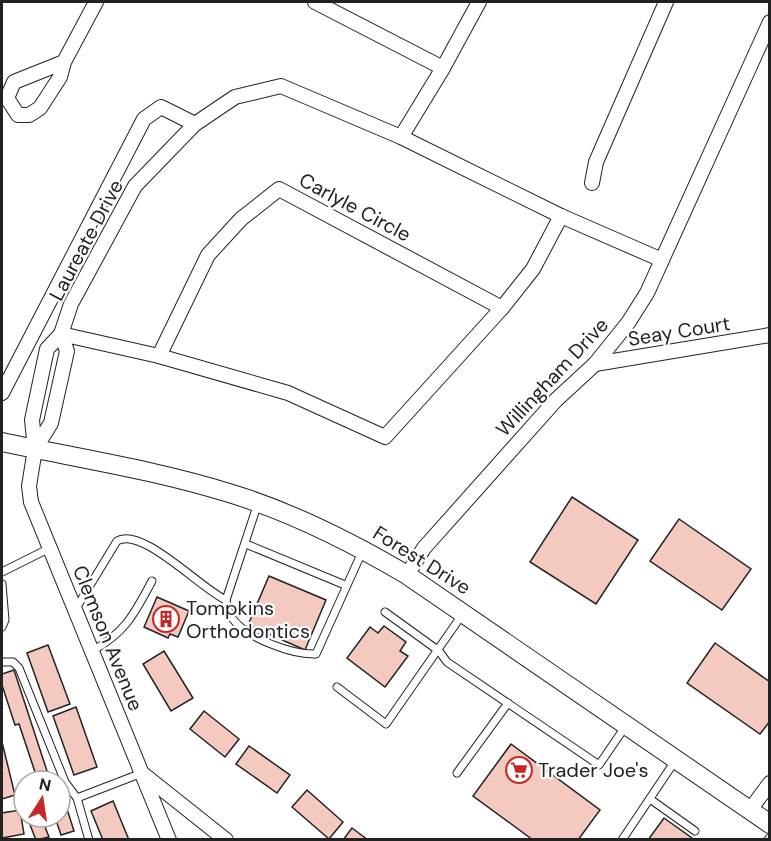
<svg xmlns="http://www.w3.org/2000/svg" width="771" height="841" font-family="'DM Sans',sans-serif">
  <rect width="100%" height="100%" fill="#fff"/>
  <g fill="#f3c9c0" stroke="#222" stroke-width="1.5">
    <polygon points="572,497 638,540 596,604 530,562"/>
    <polygon points="679,519 751,569 722,610 650,561"/>
    <polygon points="269,576 326,600 305,650 248,625"/>
    <polygon points="157,597 189,611 178,637 170,634 168,638 144,627"/>
    <polygon points="384,626 406,642 400,651 408,656 385,687 347,658 370,627 378,633"/>
    <polygon points="715,643 770,682 770,721 760,734 687,683"/>
    <polygon points="48,645 70,704 48,712 27,653"/>
    <polygon points="164,651 193,698 171,711 143,664"/>
    <polygon points="14,670 47,771 36,775 19,724 15,725 2,685 2,674"/>
    <polygon points="76,707 97,767 74,775 53,716"/>
    <polygon points="204,711 239,739 225,757 190,729"/>
    <polygon points="2,742 15,795 2,799"/>
    <polygon points="511,744 600,810 578,840 533,840 473,796"/>
    <polygon points="249,746 290,775 277,793 236,764"/>
    <polygon points="60,787 74,831 61,835 55,817 60,817"/>
    <polygon points="307,790 343,822 329,839 292,807"/>
    <polygon points="113,801 129,840 103,840 91,811"/>
    <polygon points="20,810 24,834 2,838 2,813"/>
    <polygon points="27,817 41,817 49,837 36,840"/>
    <polygon points="664,818 692,838 691,840 648,840"/>
    <polygon points="352,828 368,840 343,840"/>
  </g>
  <g fill="none" stroke-linecap="round" stroke-linejoin="round">
    <defs>
      <g id="service">
        <polyline points="246,544 345,585"/>
        <polyline points="2,572 50,548"/>
        <polyline points="2,584 5,620 2,627"/>
        <path d="M226,600C227,606 228,613 232,618C246,638 293,655 316,654L362,552"/>
        <path d="M75,610L117,541C142,526 201,589 226,600L258,503"/>
        <polyline points="385,612 439,651 447,662 599,765 625,727"/>
        <path d="M92,651C126,632 134,614 152,581"/>
        <polyline points="2,662 13,662 19,668 65,782 77,798 89,840"/>
        <polyline points="337,687 386,724 462,615"/>
        <polyline points="457,773 508,703"/>
        <polyline points="77,798 142,773"/>
        <polyline points="650,799 695,831"/>
        <polyline points="622,840 675,761"/>
        <polyline points="768,840 770,837"/>
      </g>
      <g id="minor">
        <polyline points="315,2 443,68"/>
        <polyline points="64,62 14,82 7,98 18,115 29,115 40,108 60,77 64,62 96,2"/>
        <polyline points="401,137 443,68 479,2"/>
        <polyline points="592,183 596,162 666,2"/>
        <polyline points="61,334 159,356 288,393 385,437 502,308 533,269 561,216"/>
        <polyline points="159,356 208,255 241,219 279,189 502,308"/>
        <polyline points="595,364 770,335"/>
        <polyline points="2,393 144,119 161,107 195,124"/>
        <polyline points="35,449 51,423 67,351 61,334"/>
        <polyline points="407,575 424,548 556,400 595,364 628,323 647,293 770,22"/>
        <polyline points="143,774 226,840"/>
        <polyline points="750,810 770,783"/>
        <polyline points="169,840 31,502 29,486 35,449 32,420 47,349 61,334 71,304 135,186 195,124 235,97 281,86 401,137 561,216 662,260"/>
      </g>
      <path id="secondary" d="M2,442C77,458 155,470 229,493C292,512 351,542 407,575L770,824"/>
    </defs>
    <use href="#service" stroke="#222" stroke-width="9"/>
    <use href="#minor" stroke="#222" stroke-width="16"/>
    <use href="#secondary" stroke="#222" stroke-width="20"/>
    <use href="#service" stroke="#fff" stroke-width="7"/>
    <use href="#minor" stroke="#fff" stroke-width="14"/>
    <use href="#secondary" stroke="#fff" stroke-width="18"/>
  </g>
  <defs>
    <symbol id="building-ring" viewBox="-11 -11 22 22"><circle r="9.5" fill="#fff" stroke="#c62828" stroke-width="1.5"/><path d="M-4-6H4V6H1V3H-1V6H-4ZM-2.5-4.3h1.7v1.8h-1.7ZM.8-4.3h1.7v1.8H.8ZM-2.5-1h1.7V.8h-1.7ZM.8-1h1.7V.8H.8Z" fill="#c62828"/></symbol>
    <symbol id="supermarket-ring" viewBox="-11 -11 22 22"><circle r="9.5" fill="#fff" stroke="#c62828" stroke-width="1.5"/><path d="M-6-5.5h2.5l.6 2H6L4.5 2H-2.5L-4.4-4H-6ZM-1.5 3.2a1.3 1.3 0 1 0 .1 0ZM3 3.2a1.3 1.3 0 1 0 .1 0Z" fill="#c62828"/></symbol>
  </defs>
  <g fill-rule="evenodd">
    <use href="#building-ring" x="151" y="604" width="30" height="30"/>
    <use href="#supermarket-ring" x="504" y="755" width="30" height="30"/>
  </g>
  <g text-anchor="middle" dominant-baseline="central" stroke-width="4.5" stroke-linejoin="round" paint-order="stroke">
    <g font-size="20" fill="#222" stroke="#fff">
      <text transform="translate(355 207) rotate(28)">Carlyle Circle</text>
      <text transform="translate(86 240) rotate(-62)">Laureate Drive</text>
      <text transform="translate(679 331) rotate(-9)">Seay Court</text>
      <text transform="translate(552 377) rotate(-47)">Willingham Drive</text>
      <text transform="translate(422 560) rotate(32)">Forest Drive</text>
      <text transform="translate(108 638) rotate(68)">Clemson Avenue</text>
    </g>
    <g font-size="20" fill="#222" stroke="#fff" text-anchor="start">
      <text x="186" y="608">Tompkins<tspan x="186" dy="23">Orthodontics</tspan></text>
      <text x="538" y="770">Trader Joe's</text>
    </g>
  </g>
  <rect width="771" height="841" fill="none" stroke="#222222" stroke-width="6"/>
  <g transform="translate(42 799) rotate(12)"><circle r="28" fill="#ffffff" stroke="#a7a7a7" stroke-width="1.5"/>
  <path d="M0-4.5L10 22L0 15L-10 22Z" fill="#c62828"/>
  <text y="-9" font-size="16" font-weight="bold" text-anchor="middle" fill="#222222">N</text>
  </g>
</svg>
